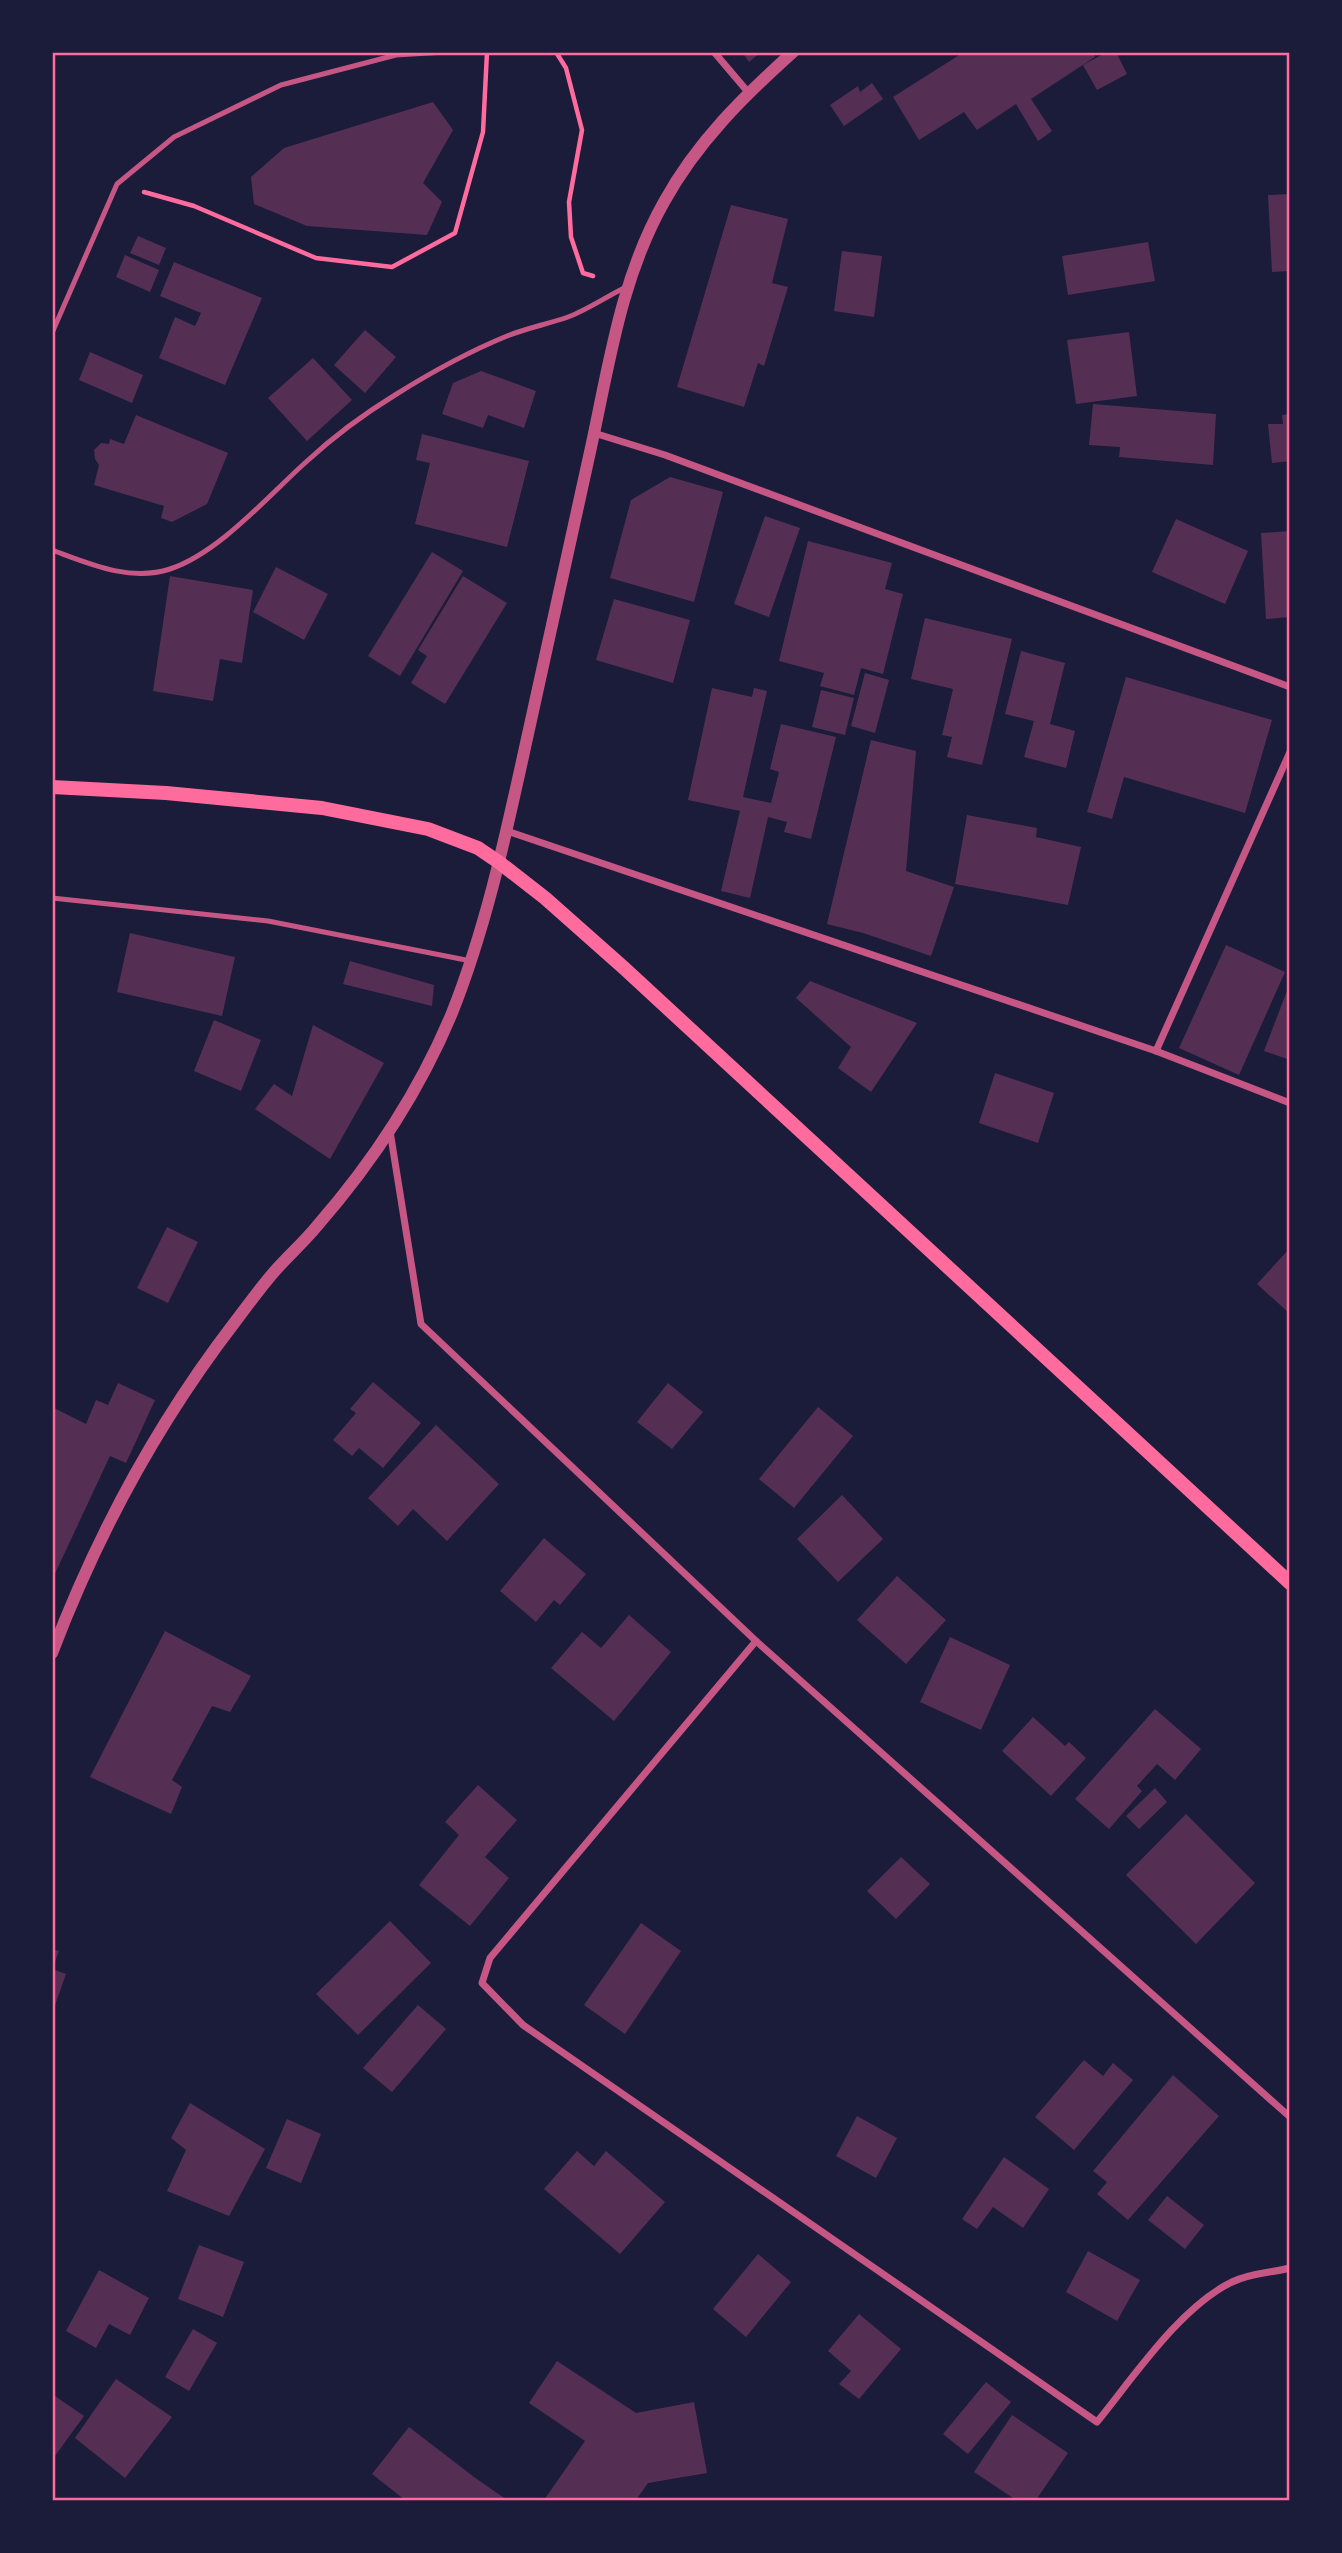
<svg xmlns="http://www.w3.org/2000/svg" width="1342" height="2553" font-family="'PT Sans Narrow',sans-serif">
  <rect width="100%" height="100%" fill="#1b1b3a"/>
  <g fill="#542f53">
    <polygon points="742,52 761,52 749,62"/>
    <polygon points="964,52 1092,52 1095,57 1031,99 1052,131 1038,141 1016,104 977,130 964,112 919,140 893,97"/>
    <polygon points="1107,52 1116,52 1127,74 1097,90 1083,65"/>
    <polygon points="872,83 883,99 844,126 830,105 858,86 860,92"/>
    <polygon points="433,102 453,130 423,183 442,202 427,235 307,226 254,204 251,177 284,148"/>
    <polygon points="1290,194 1290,271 1272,272 1268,195"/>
    <polygon points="731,205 788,219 772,283 788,287 764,366 758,363 744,407 677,387"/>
    <polygon points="138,236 166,248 159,265 130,253"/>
    <polygon points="1148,242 1155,281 1068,295 1062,256"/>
    <polygon points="842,251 882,256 874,317 834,311"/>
    <polygon points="125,255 159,270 150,292 116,277"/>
    <polygon points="174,262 262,298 225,385 159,358 175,317 195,326 201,313 160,296"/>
    <polygon points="365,330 396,357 365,393 334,365"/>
    <polygon points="1129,332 1137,396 1076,404 1067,340"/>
    <polygon points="90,352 143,375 132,403 79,380"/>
    <polygon points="313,358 352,400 307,441 268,398"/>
    <polygon points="481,371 536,391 524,428 488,415 483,428 442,414 453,383"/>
    <polygon points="1093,404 1216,414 1213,465 1119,457 1120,447 1089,445"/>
    <polygon points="1290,414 1290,461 1272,463 1268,424 1283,424 1282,415"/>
    <polygon points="136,415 228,453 207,504 172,522 161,518 164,506 94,485 99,465 95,459 94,450 101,443 109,444 110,439 124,444"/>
    <polygon points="422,434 529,461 507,547 415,524 430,463 416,460"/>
    <polygon points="670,477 723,492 694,602 610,578 631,500"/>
    <polygon points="765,516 800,528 769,617 734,604"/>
    <polygon points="1176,519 1248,551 1225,604 1152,572"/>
    <polygon points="1290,531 1290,617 1266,619 1261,533"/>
    <polygon points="808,541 892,563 885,589 903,594 883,674 861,668 854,695 820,686 824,673 779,661"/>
    <polygon points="432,552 463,571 400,676 368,656"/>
    <polygon points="276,567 328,594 304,640 253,612"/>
    <polygon points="170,576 253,590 242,663 220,659 213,701 153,691"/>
    <polygon points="463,576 507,603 445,704 411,683 427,656 418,650"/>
    <polygon points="614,599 690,620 673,683 596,660"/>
    <polygon points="925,618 1012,639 982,765 947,757 952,737 942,735 953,689 911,679"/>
    <polygon points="1021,651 1065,663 1050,724 1075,731 1066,768 1024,757 1034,721 1005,714"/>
    <polygon points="865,673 889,680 875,733 851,726"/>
    <polygon points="1126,677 1272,720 1245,813 1124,777 1112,819 1087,812"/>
    <polygon points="712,688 752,697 754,688 767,691 743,797 771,803 779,772 770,769 781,724 836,737 811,839 784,832 787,822 768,817 750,898 721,891 740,811 688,800"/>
    <polygon points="821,690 854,698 845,735 812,727"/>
    <polygon points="871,740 916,751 906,871 954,887 931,956 863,933 827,924"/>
    <polygon points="967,815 1037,828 1036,837 1081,847 1068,905 955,884"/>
    <polygon points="130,933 235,957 222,1016 117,992"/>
    <polygon points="1226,945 1285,972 1239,1075 1179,1048"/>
    <polygon points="350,961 434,985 432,1006 343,984"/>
    <polygon points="810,981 917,1023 871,1092 838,1068 851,1047 796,998"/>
    <polygon points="1290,983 1290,1060 1264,1051"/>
    <polygon points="214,1020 261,1040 241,1091 194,1071"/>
    <polygon points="313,1025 384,1063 330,1159 255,1109 274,1084 292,1096"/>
    <polygon points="995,1073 1054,1093 1038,1143 979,1123"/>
    <polygon points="167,1227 198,1242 168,1303 137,1288"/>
    <polygon points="1290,1248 1290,1314 1257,1284"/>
    <polygon points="373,1382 421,1423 383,1468 359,1448 352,1456 333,1440 356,1413 350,1409"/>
    <polygon points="118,1383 155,1400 126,1463 110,1456 52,1580 52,1407 86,1424 96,1400 108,1405"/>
    <polygon points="668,1383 703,1412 672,1449 637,1422"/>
    <polygon points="818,1407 853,1436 794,1508 759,1479"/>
    <polygon points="436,1425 499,1484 447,1541 413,1509 398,1526 368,1498"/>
    <polygon points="842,1495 883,1539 838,1582 797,1539"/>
    <polygon points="544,1538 586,1574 560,1605 554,1600 536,1622 500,1591"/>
    <polygon points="897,1576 946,1620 906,1664 857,1620"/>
    <polygon points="629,1615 671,1652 614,1721 551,1668 582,1632 601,1648"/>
    <polygon points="165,1631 251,1676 230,1712 212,1706 172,1780 182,1787 171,1814 90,1777"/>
    <polygon points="950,1637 1010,1665 981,1730 920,1702"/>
    <polygon points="1155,1709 1201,1749 1175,1780 1157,1764 1137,1786 1142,1791 1109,1829 1075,1799"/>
    <polygon points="1033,1717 1065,1746 1069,1742 1086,1758 1051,1796 1002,1751"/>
    <polygon points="478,1785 517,1820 485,1857 509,1878 470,1926 419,1885 459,1835 445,1822"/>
    <polygon points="1155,1788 1167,1802 1139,1829 1126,1816"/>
    <polygon points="1186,1814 1255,1883 1196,1944 1126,1875"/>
    <polygon points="901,1857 930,1884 896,1919 867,1891"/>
    <polygon points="390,1921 431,1963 358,2035 316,1994"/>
    <polygon points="641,1923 681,1951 625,2034 584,2005"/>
    <polygon points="52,1949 59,1951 53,1967 52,1967"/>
    <polygon points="52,1969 66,1974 53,2011 52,2011"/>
    <polygon points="418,2005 446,2029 392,2092 363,2068"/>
    <polygon points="1084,2060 1103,2076 1113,2063 1133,2080 1074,2150 1035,2117"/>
    <polygon points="1173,2075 1219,2116 1128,2220 1097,2194 1107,2182 1093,2171"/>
    <polygon points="190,2103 265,2149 229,2216 167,2191 186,2150 171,2138"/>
    <polygon points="857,2116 897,2138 876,2178 836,2156"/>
    <polygon points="287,2119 321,2134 301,2183 266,2168"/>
    <polygon points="577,2151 594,2166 606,2151 665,2202 620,2254 544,2189"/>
    <polygon points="1004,2157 1049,2189 1023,2228 993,2207 977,2229 962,2219"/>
    <polygon points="1167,2196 1204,2225 1185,2249 1148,2220"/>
    <polygon points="199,2245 244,2262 223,2317 178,2299"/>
    <polygon points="1088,2251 1140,2280 1117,2321 1066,2292"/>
    <polygon points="758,2254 791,2282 746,2337 713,2309"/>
    <polygon points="99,2270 149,2298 130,2335 109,2324 96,2348 66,2331"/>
    <polygon points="859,2314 901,2349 859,2399 839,2384 851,2371 828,2351"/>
    <polygon points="193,2329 217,2343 189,2391 165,2377"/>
    <polygon points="557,2361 636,2413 694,2402 707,2473 648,2483 636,2500 544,2500 585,2441 529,2403"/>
    <polygon points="116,2379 172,2417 125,2478 75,2438"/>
    <polygon points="986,2382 1011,2402 968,2454 943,2434"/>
    <polygon points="52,2394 84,2416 52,2460"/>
    <polygon points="1012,2415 1068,2453 1036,2500 1016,2500 974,2472"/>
    <polygon points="409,2427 474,2477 507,2500 405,2500 372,2474"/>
  </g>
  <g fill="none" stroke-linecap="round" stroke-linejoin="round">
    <g stroke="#ff6b9d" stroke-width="4.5">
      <polyline points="556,52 566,68 582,130 569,202 571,237 583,273 593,276"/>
      <polyline points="144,192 194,206 316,258 392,267 455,233 483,132 487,52"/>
    </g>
    <g stroke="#c65784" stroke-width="5">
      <polyline points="52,333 117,184 174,137 281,85 396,55 446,52"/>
      <path d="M52,550C90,564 130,582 170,569C219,553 268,496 306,462C333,437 364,414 395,395C430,373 468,352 507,336C527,328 548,324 568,317C587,310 606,297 624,288"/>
      <polyline points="52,898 268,921 471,961"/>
    </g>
    <g stroke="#c65784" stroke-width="7">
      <polyline points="714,52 748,92"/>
      <polyline points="594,433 665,455 1290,687"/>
      <polyline points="507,831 1156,1051 1290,1103"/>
      <polyline points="1156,1051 1290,752"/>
      <polyline points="390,1131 421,1324 756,1641 1290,2117"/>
      <path d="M756,1641L490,1958L482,1983L523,2025L1097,2422C1133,2378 1180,2307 1232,2282C1250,2273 1270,2273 1290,2268"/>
    </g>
    <path stroke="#c65784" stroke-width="12" d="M52,1653C97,1535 158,1422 235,1322C248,1305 260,1288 274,1272C288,1256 304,1242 317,1226C372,1163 420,1090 452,1013C488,922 507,829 528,734C549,640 569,546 590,452C609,366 620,280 664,202C697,142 743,97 793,52"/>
    <polyline stroke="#ff6b9d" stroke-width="14" points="52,787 166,793 322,808 428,829 478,848 500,863 545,898 624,968 1290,1583"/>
  </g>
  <rect width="1342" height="2553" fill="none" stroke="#1b1b3a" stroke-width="108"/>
  <rect x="54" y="54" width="1234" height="2445" fill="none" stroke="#ff6b9d" stroke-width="2.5"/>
</svg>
